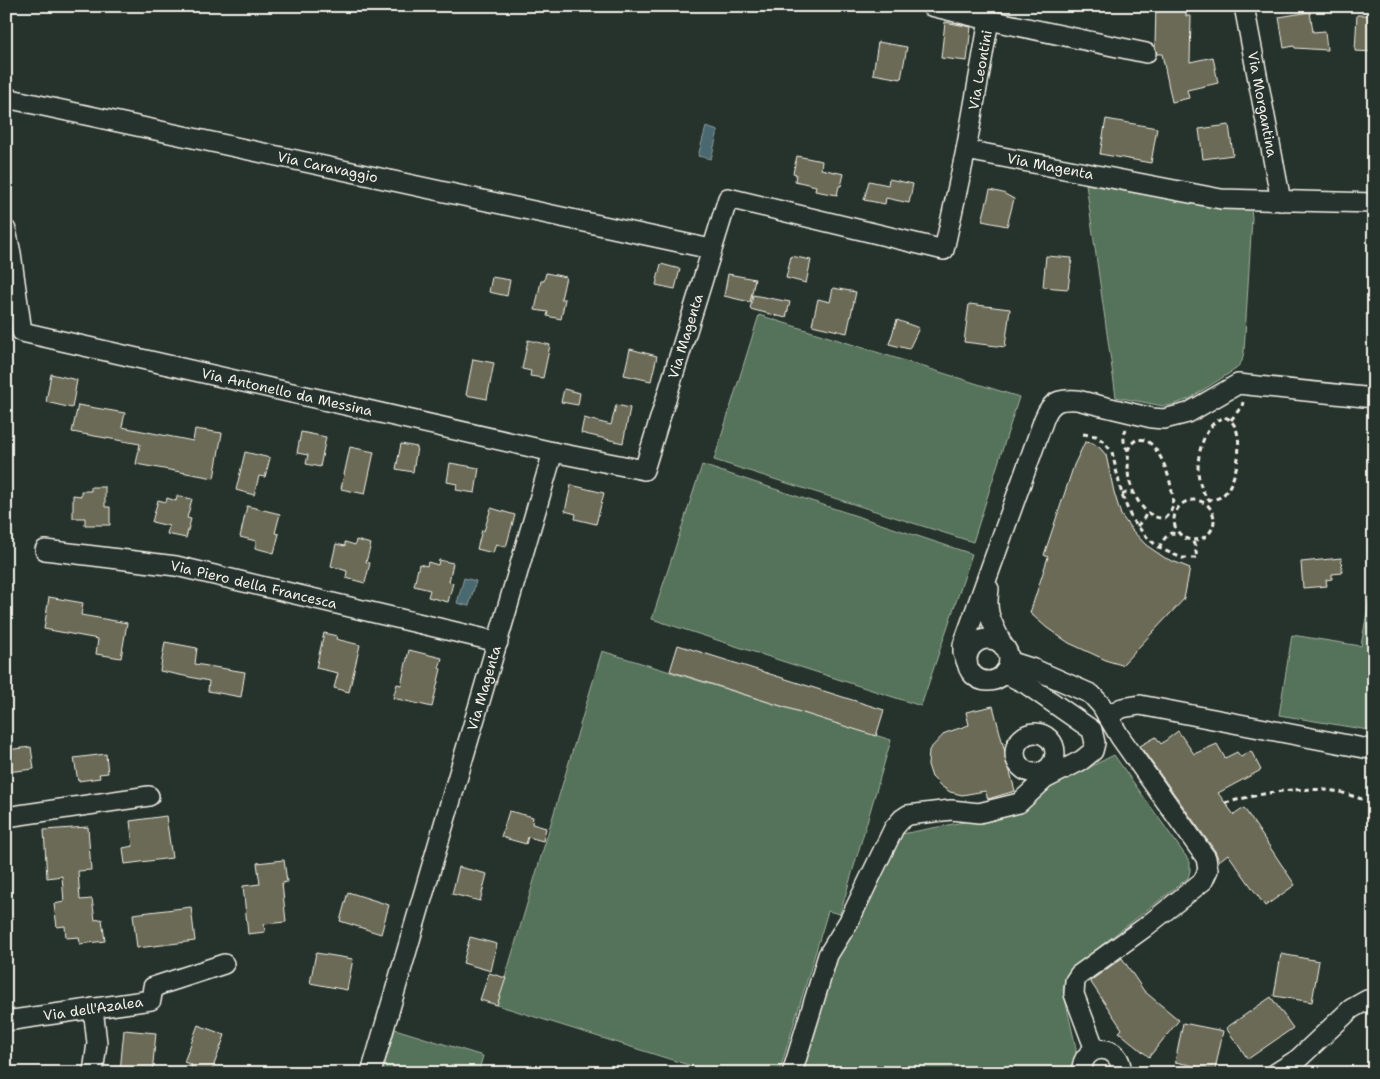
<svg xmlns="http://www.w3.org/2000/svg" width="1380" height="1079" font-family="'Shantell Sans',sans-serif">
  <rect width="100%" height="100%" fill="#26332d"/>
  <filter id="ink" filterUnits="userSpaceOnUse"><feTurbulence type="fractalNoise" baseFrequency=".02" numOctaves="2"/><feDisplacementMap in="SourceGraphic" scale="10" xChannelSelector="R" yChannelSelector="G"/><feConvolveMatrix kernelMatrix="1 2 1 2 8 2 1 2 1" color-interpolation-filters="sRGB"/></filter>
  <g filter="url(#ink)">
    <g fill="#55725a" stroke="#a4b2a1">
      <polygon points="1086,184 1196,204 1251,208 1252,218 1244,352 1242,361 1236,369 1189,399 1172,405 1163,406 1116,397"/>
      <polygon points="759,315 1019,397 973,542 714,460"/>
      <polygon points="702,465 972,554 921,706 652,619"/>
      <polygon points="1370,596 1374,597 1374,731 1279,715 1292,635 1361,646"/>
      <polygon points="602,651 891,740 840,914 828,911 779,1073 714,1073 497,1005"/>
      <path d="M1114,755L1190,862V871L1188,878L1071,969L1066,976L1063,990L1076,1048C1076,1059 1073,1065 1065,1073H803L802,1071L834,959L854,928L902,834L1020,811L1050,787Z"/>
      <polygon points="395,1029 483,1056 478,1073 382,1073"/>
    </g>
    <g fill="#4a6770" stroke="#8e9ea0">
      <polygon points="706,127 718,131 711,159 698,156"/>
      <polygon points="464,578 476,581 469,606 457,603"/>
    </g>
    <g fill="#6b6b56" stroke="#f4f1e8">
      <polygon points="1156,6 1186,6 1186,16 1191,16 1190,62 1213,57 1218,83 1187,90 1189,98 1172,102 1162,54 1157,54 1155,47"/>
      <polygon points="1310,12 1313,32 1325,31 1327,50 1295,48 1294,46 1284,48 1279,17"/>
      <polygon points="1357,15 1374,15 1374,52 1355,51"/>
      <polygon points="945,22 971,27 967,61 941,58"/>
      <polygon points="878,42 907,47 901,79 873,74"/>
      <polygon points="1106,119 1157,128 1151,163 1100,154"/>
      <polygon points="1229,125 1233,155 1203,159 1199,129"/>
      <polygon points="797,156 822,161 821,169 844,174 841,186 839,186 837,195 815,191 816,186 795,181 796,174 793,173"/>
      <polygon points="889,179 913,184 909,203 886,198 885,204 864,200 869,181 888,185"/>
      <polygon points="990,190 1003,193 1014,199 1007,226 982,221"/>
      <polygon points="791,256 811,260 806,283 786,278"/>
      <polygon points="1046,256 1072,258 1068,289 1043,287"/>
      <polygon points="661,264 680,269 675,289 656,285"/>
      <polygon points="546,273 566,277 561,299 565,299 561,319 547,316 548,312 535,310 541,281 544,281"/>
      <polygon points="728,274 755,279 750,302 724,296"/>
      <polygon points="492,277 510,280 507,296 489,292"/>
      <polygon points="833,288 856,292 847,333 812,325 818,299 830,302"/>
      <polygon points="753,295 790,302 786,318 750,309"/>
      <polygon points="969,304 1010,309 1005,347 964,342"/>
      <polygon points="897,320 919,328 909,349 889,344"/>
      <polygon points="528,340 550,345 543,378 530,376 531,371 522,369"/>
      <polygon points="630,349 657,356 651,381 624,375"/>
      <polygon points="473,359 494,363 487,399 466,395"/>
      <polygon points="51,374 77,380 72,408 46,402"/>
      <polygon points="564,389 580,393 578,405 561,402"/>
      <polygon points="78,405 125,413 122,427 193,441 195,429 222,433 214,478 136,464 140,444 72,432"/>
      <polygon points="616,405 630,408 623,443 581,433 584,418 611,425"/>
      <polygon points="301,432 326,437 320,467 306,464 308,455 297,453"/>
      <polygon points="1085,442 1093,443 1100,448 1106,455 1114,492 1121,515 1132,530 1146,545 1165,558 1190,568 1184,599 1122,665 1108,661 1069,643 1047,628 1030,613 1048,557 1044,555 1074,465"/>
      <polygon points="401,444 417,447 413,472 396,469"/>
      <polygon points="350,447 374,452 365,494 341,489"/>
      <polygon points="245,452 270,458 265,477 259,476 254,495 236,490"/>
      <polygon points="450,463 479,468 475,493 456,490 457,484 447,482"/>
      <polygon points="571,485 604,493 596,524 575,519 576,514 565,511"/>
      <polygon points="91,487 105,487 105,507 110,507 110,525 85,525 85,518 73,518 73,495 81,496 81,491 91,491"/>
      <polygon points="177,496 192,499 187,518 191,519 186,538 167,534 169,526 152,522 158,500 166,502 167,498 176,501"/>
      <polygon points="247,506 280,514 275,533 279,534 274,553 255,548 256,541 240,537"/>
      <polygon points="491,508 515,515 506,547 496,544 493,553 477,549 482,530 484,531"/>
      <polygon points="356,540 371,544 366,562 370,563 365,583 346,578 347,571 331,566 336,544 345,546 345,542 355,545"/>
      <polygon points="1341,558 1342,573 1332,574 1332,579 1326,580 1327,586 1303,588 1301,562"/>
      <polygon points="439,560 453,563 449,582 453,583 448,602 428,597 430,590 414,586 419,564 427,566 428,562 438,565"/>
      <polygon points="49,597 83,603 81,615 127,623 121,658 96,654 98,639 44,629"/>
      <polygon points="324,633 337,636 336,639 360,645 349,692 334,688 338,673 316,668"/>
      <polygon points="165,642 197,648 195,664 245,672 241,697 208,691 209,681 160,671"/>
      <polygon points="678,645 884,710 876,736 670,671"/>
      <polygon points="409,650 442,658 439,668 441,669 432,707 393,698 397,684 401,685"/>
      <polygon points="993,706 1015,791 988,799 985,791 962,795 950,792 941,786 932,777 928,765 929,750 945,733 969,725 966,712"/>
      <polygon points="1178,731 1194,754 1217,744 1225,758 1237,752 1241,757 1251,751 1261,770 1218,793 1234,815 1244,808 1295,885 1265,906 1228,854 1219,861 1215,851 1140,746 1156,737 1161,744"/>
      <polygon points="31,747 34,769 6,772 6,750"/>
      <polygon points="106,754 108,773 99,774 100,778 78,781 74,758"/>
      <polygon points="509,811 533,817 532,824 546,828 543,841 528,837 526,844 501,837"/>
      <polygon points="166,816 172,858 125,864 123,848 133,846 130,821"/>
      <polygon points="88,827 91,870 78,871 80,900 92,899 95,920 102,919 105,941 80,944 79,937 66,938 65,926 57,927 54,904 64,902 62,876 47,878 44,830"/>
      <polygon points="284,860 287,882 282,883 286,922 264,924 265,932 248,934 243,886 260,884 257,863"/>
      <polygon points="459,867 487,874 480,901 452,894"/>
      <polygon points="348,892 389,905 381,934 340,921"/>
      <polygon points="191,907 195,941 137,948 133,914"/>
      <polygon points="470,937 497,944 491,971 463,963"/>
      <polygon points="316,953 353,959 347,990 310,983"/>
      <polygon points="1281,954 1319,961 1312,1002 1274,996"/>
      <polygon points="1122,958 1144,991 1179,1020 1149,1057 1119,1032 1122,1029 1090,981"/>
      <polygon points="489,973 506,978 497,1005 480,1000"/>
      <polygon points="1271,997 1293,1028 1248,1059 1226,1028"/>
      <polygon points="1183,1023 1223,1031 1215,1070 1175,1062"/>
      <polygon points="198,1025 225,1035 211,1073 189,1073 192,1065 184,1062"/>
      <polygon points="124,1030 156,1033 152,1073 120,1071"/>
    </g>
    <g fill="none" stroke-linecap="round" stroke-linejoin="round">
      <defs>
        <g id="minor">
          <polyline points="931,6 989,20 966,150"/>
          <path id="s1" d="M1244,6L1281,201"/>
          <polyline points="989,20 1146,53"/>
          <path id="s2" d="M6,98L711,249"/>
          <path id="s3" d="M6,230L11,253L22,332L553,452"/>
          <path id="s4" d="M45,550L176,566L498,642"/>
          <path d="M989,589C985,617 993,622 1003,646"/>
          <circle cx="988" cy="660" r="21"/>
          <polyline points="1009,661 1034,669 1091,694 1101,705 1120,737 1206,858 1208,870 1203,881 1144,928 1079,975 1075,981 1074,994 1095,1050"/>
          <path d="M967,663L963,653V645L1044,419C1051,401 1059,399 1077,400L1152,418L1164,419L1188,413L1238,384L1374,398"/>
          <polyline points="1107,716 1122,708 1140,705 1374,750"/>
          <circle cx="1035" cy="753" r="20"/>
          <polyline points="6,817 149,796"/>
          <polyline points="93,1008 97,1043 93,1073"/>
          <path id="s5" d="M6,1021L151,1000L153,987L224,964"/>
          <path id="s6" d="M371,1073L553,452L644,470L728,198L944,250L966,150L1221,199L1374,203"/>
          <polyline points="792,1073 828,955 849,921 894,828 902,819 908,815 951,810 979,813 1019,803 1045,779 1082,760 1093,751 1095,743 1092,730 1026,684 1004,673"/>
          <path d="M1082,1073C1080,1041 1124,1042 1121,1073"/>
          <polyline points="1276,1073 1298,1059 1351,1009 1367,1000"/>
        </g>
      </defs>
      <use href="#minor" stroke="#f4f1e8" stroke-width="22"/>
      <g stroke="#f4f1e8" stroke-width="3" stroke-dasharray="5 4" stroke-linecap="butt">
        <path d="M1225,417C1226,418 1230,419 1231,421C1246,435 1237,483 1223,495C1219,499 1214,499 1209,500C1191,481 1197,440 1214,423C1217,420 1221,419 1225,417Z"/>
        <polyline points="1231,420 1242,406 1243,402"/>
        <path d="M1126,429C1124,434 1123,440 1125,445C1127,451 1127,445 1128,452C1129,461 1127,470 1129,479C1133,495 1145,520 1165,518C1168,515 1171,512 1172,508C1176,491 1162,447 1145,440C1142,439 1140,440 1137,439L1131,444L1128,450"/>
        <polyline points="1083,434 1096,436 1104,442 1112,452 1122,495 1132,520 1146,536 1159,548 1182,558 1197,558 1195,546 1192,540"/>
        <polyline points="1122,495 1126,493 1134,493"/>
        <circle cx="1194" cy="520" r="20"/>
        <polyline points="1137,526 1143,520 1147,512"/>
        <path d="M1159,548C1162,541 1165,537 1171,533L1178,534"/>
        <path d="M1225,803C1262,793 1301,785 1340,792C1347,794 1355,797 1362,799"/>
      </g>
      <use href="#minor" stroke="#26332d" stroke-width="19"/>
    </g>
  </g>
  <g text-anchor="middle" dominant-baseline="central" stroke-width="5" stroke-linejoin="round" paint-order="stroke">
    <g font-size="14" fill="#f4f1e8" stroke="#26332d">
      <text transform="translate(980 70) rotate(-80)">Via Leontini</text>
      <text stroke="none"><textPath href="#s1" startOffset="100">Via Morgantina</textPath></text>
      <text stroke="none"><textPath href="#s6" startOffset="1435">Via Magenta</textPath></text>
      <text stroke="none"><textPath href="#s2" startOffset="329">Via Caravaggio</textPath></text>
      <text stroke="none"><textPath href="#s6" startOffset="880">Via Magenta</textPath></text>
      <text stroke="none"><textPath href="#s3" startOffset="375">Via Antonello da Messina</textPath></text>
      <text stroke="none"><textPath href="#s4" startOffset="212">Via Piero della Francesca</textPath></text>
      <text stroke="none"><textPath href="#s6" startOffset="401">Via Magenta</textPath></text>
      <text stroke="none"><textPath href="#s5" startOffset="88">Via dell'Azalea</textPath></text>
    </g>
  </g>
  <rect width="1380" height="1079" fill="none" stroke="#26332d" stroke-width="25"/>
  <rect x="12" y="12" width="1355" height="1054" fill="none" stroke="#f4f1e8" stroke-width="2" filter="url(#ink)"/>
</svg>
